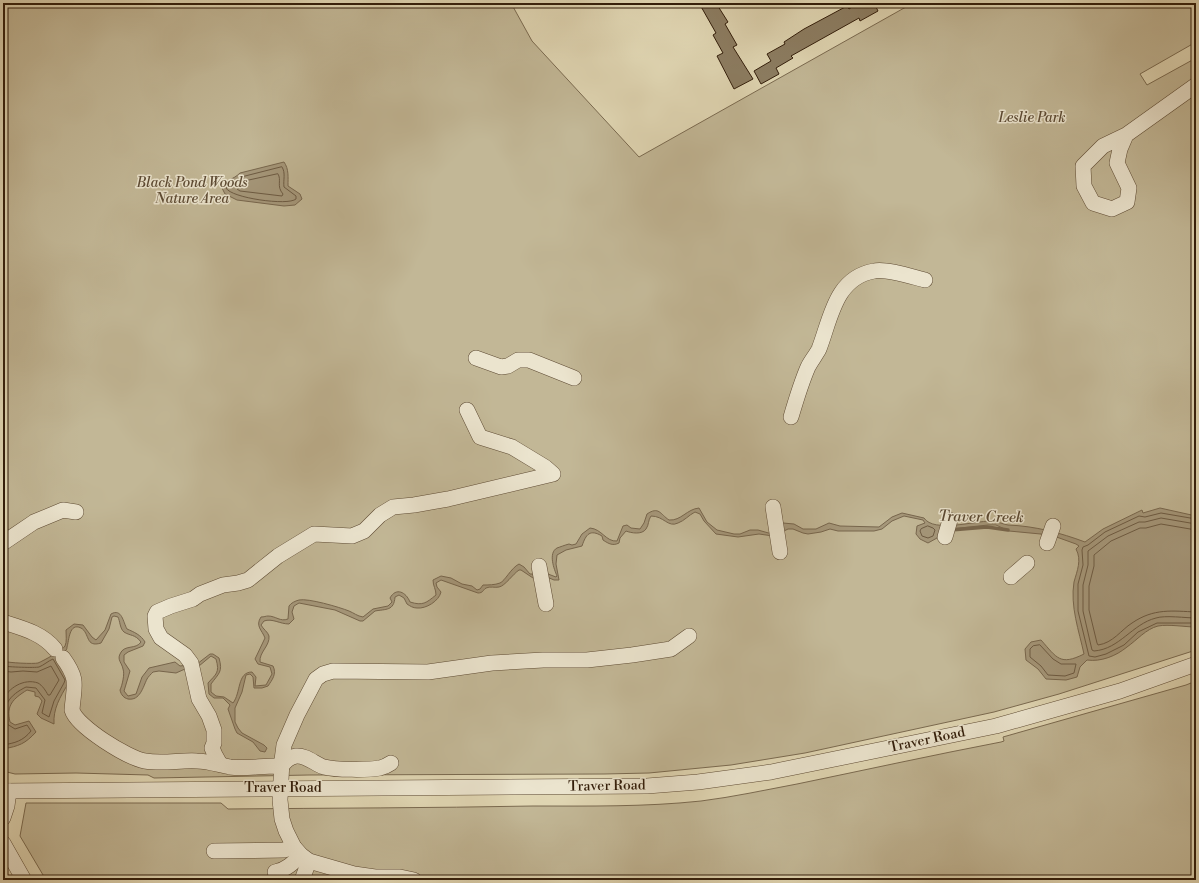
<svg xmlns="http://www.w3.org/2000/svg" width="1199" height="883" font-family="'Libre Bodoni',serif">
  <rect width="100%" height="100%" fill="#e0d6b3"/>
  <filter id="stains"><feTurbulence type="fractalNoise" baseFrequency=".005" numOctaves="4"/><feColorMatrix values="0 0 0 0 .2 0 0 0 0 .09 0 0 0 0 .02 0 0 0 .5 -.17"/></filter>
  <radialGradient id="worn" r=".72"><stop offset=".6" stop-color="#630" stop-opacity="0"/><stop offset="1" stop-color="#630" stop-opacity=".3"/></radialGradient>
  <g fill="#c2b796" stroke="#7a6a50">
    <polygon points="3,3 511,3 532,41 639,157 913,3 1196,3 1196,42 1140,74 1147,85 1196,58 1196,650 1059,694 994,712 805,753 731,765 649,773 604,774 309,775 154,778 148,775 76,773 15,774 3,771"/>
    <path d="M1196,681V880H46L20,836L26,803H221L228,809C329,808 431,808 533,806C589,806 645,807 701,801C733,797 765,790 797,784C865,770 933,755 1001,742L1004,741L1003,737L1186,685Z"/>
  </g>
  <g fill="#a5977a" stroke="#77664d">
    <path d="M284,162C289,169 288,177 288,186L300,194L302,199L295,205L284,206L237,200L225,194L221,186C227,179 233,180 240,173Z"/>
    <path d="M699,508L707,522L717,530L734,534H740L750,530H758L772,534L783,523L794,524L803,529H816L829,523L840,526L879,527L892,517L902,513L924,518C934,533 974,521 991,521C997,521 1002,524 1008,525C1035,526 1061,533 1085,542L1103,529L1142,510L1143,513L1160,508L1196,516V627C1185,627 1169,624 1158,626C1146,629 1137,640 1127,647C1116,656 1101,662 1087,660L1080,667L1077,677L1066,680L1046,679L1038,669L1026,660L1025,649L1031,642L1041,640C1057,658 1060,666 1084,654C1079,631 1070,606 1074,582C1077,571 1082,560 1076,549L1079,546L1076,544L1051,535L1009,531L996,525H988L941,530L939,533L937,538L928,543L920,539L916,534L917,526L925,523L923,520L904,516L892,521L882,529L874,531H838L830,529L821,532L808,534L803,533L793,529H788L784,531L782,536H773L759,534L738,537L716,534L704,521L700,514L695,512C689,515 684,521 678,523C668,528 664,516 651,516C648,520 649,525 646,529C642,535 631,533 626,531L620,538L619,543C613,546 609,544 603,540L602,536C590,529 586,534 582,546L566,550L557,555L556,564L559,580H554L547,577L533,578L521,570H519C513,574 505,586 499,587C495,588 490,586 486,588C483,590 483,593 478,593L441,580L436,583L437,587L441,592C439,601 426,609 417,608C413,608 410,606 407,604L404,598L399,595L395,597C394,611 386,609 375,611L363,621H360L335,610L299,603L294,606L292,612L294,619L289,624C280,624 272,618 264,621L261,625C263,629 268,632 269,636C270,646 259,652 260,662L273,666C277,674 272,680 268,686L262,688H254L253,677L250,674L246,675L242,692L235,708V722L238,728L242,733L264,745L267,748L265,752L260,751L253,742L237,733L235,729L228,709L230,705L223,698H214L209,694L208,683C216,674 220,673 216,659L211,656L199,666L185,669L176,673L159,671L153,672C151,674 148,677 147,679C143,687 140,701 128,699C124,698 121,695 120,690C122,686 125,674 123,669C122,663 117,660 120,654C124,644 136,650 141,642C135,634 130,636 124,632C120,629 120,621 118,617L114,616L112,617L109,629L101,643C85,648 90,633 81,628C69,622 69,641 67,647C67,650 66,650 64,652V669L68,684C60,697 53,709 54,724L41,718L37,714L42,701L39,697L35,696V692L27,690C13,699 6,705 10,722L15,725L29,721L36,732C25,744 19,746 3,749V661C8,663 34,664 38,663C43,661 63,650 65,646C67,642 66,635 66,630L74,624L83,625L92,637L96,640L105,630L111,614C122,608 123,622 127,629C134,632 141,635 145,642L143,646L128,652L124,655V662L130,671L124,691L128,696L136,694L142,677L149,668L175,662L180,666L197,664L210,654H213L219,658C223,672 219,673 211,684V692L216,696L224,697L233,703C241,693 237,672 252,672L256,677L255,686L266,685L272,674L270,667L258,664L255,659L265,638C262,630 255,626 261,617C264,617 266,616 268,616C276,616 280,622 288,619L289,606C291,603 295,601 299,600C308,598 339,607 349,611C354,613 357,616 363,617L373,609L388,606L392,602L390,598C396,587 406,592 410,602C423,606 426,603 436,595C436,589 433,586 433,580L441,576L451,578L462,584L472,586L477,590L480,589L483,585C488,585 495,585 500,583C505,581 511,568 519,564L524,567L530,574H548L556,577L557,576C554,569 548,553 557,548C560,547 565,545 569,544L572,545L576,544L582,534L590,528C602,529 606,542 617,541L623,526L627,525L631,528L640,529L644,523L647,514C659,506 660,514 669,520C681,521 687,509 699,508Z"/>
  </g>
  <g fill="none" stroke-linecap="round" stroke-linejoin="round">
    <g stroke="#6c5a42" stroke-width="1">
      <path d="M282,167C286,173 283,180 284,187L296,196V199C288,206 231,198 226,188L228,185L237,182L242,177Z"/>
      <path d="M278,174C282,180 276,186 283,194L282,196L240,191L237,189V187L245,181Z"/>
      <polyline points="1196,519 1161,513 1145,517 1139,516 1105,532 1088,545 1083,547 1082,550 1083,565 1078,584 1078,611 1089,656 1095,657 1106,654 1124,645 1138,632 1157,623 1196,623"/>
      <path d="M1196,524L1161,518L1145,522H1139L1108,536L1088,551V565L1083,585V611L1092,650L1094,651C1120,649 1132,624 1156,618C1165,615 1186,618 1196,618"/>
      <polygon points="928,526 933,528 935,530 933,536 928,538 922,536 920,531 921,529"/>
      <path d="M1196,530L1161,524L1146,528H1140L1111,541L1094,555V566L1089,586V610L1097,643L1098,645C1113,643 1121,630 1132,623C1154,608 1172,611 1196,612"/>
      <polygon points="1040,645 1053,659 1061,664 1076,664 1074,673 1065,676 1048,675 1041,666 1030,657 1030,649 1033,646"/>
      <path d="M3,666C8,667 35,668 39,667C44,665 48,661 53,659L65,680L64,683L54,701L49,717L42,713L45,700L36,688L26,687C10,695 1,705 7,724L15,729L27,725L31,731C23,741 15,743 3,745"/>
      <path d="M3,671L11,672L23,671L37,672L51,666L59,680L50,695H48C46,691 42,685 38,683C24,678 8,688 3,700"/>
    </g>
    <polyline stroke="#77664d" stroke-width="3.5" points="951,530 987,527 1008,530"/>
  </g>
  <g fill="#8c7d62" stroke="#321d0a">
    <polygon points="699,3 716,3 728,22 725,24 737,45 733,47 753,79 734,89 717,56 723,53 713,35 716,33"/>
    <polygon points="858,3 874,3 878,11 860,21 859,18 791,56 793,58 776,68 779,74 761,84 754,71 771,61 767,54 785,44 784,42 804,29 847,6 849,9"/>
  </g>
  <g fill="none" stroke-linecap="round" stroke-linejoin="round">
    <defs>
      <g id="minor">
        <polyline points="1126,135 1120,149 1117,163 1129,188 1127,202 1112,209 1093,203 1084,186 1083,166 1103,146 1126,135 1196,85"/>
        <polyline points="476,358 501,367 508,366 518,360 529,360 574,378"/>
        <path d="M791,417C796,400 801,383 808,367C811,361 816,355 819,349C831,318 835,278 874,271C885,268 913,277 925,280"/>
        <polyline points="773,507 780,552"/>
        <polyline points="945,537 950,520"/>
        <polyline points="3,543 34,522 63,510 76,512"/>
        <polyline points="1047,543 1053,526"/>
        <polyline points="539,566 546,604"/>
        <polyline points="1011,577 1027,563"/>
        <path d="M3,622C22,628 42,633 55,649"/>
        <path d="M63,658C79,680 74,685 72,710C77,727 128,758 145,761C163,764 180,760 197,761C208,761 219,765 230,767C244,769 261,766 276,766L281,770"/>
        <polyline points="220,764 215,755 212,748 214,743 214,730 209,716 199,699 191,663 185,655 161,638 156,629 155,616 157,612 171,606 193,599 200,594 223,585 238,583 248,580 278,556 314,534 352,536 364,531 380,515 393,507 414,505 448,499 553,474 545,467 512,447 480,437 467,410"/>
        <path d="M281,767C285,761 289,757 296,756C306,755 315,764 324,767C335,770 369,770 380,768C384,767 388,765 391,763"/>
        <polyline points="3,791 647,786 698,782 771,772 996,726 1120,691 1196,664"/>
        <polyline points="3,818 7,806 9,791"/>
        <polyline points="3,843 24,880"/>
        <polyline points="214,851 284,850 294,847"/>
        <path d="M275,872C286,870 293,863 301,855"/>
        <polyline points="302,880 309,861"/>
        <polyline points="414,880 400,877 375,877 354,874 309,861 301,855 294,847 286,831 282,819 280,800 282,760 284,745 297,715 316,679 323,674 333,671 428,672 492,663 543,660 587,660 632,655 671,649 689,636"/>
      </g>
    </defs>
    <use href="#minor" stroke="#5e4b34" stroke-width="16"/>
    <use href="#minor" stroke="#ebe4ce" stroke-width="15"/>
  </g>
  <g text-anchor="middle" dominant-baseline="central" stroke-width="3" stroke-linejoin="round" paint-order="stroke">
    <g font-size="14" font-style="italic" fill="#5d4b34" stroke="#ebe4ce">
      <text x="1032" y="118">Leslie Park</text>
      <text x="192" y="183">Black Pond Woods<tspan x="192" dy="16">Nature Area</tspan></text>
    </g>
    <g font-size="14" fill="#321d0a" stroke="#ebe4ce">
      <text transform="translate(927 740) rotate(-12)">Traver Road</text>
      <text transform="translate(607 786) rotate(-1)">Traver Road</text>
      <text x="283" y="788">Traver Road</text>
    </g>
    <g font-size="15" font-style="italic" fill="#5a4831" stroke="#ebe4ce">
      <text transform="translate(981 517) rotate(1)">Traver Creek</text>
    </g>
  </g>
  <rect width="1199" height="883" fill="none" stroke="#e0d6b3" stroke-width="16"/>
  <rect x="4" y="4" width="1191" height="875" fill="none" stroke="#321d0a" stroke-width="2"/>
  <rect x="8" y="8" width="1183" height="867" fill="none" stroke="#321d0a"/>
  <rect width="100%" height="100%" filter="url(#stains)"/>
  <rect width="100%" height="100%" fill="url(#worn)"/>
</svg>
